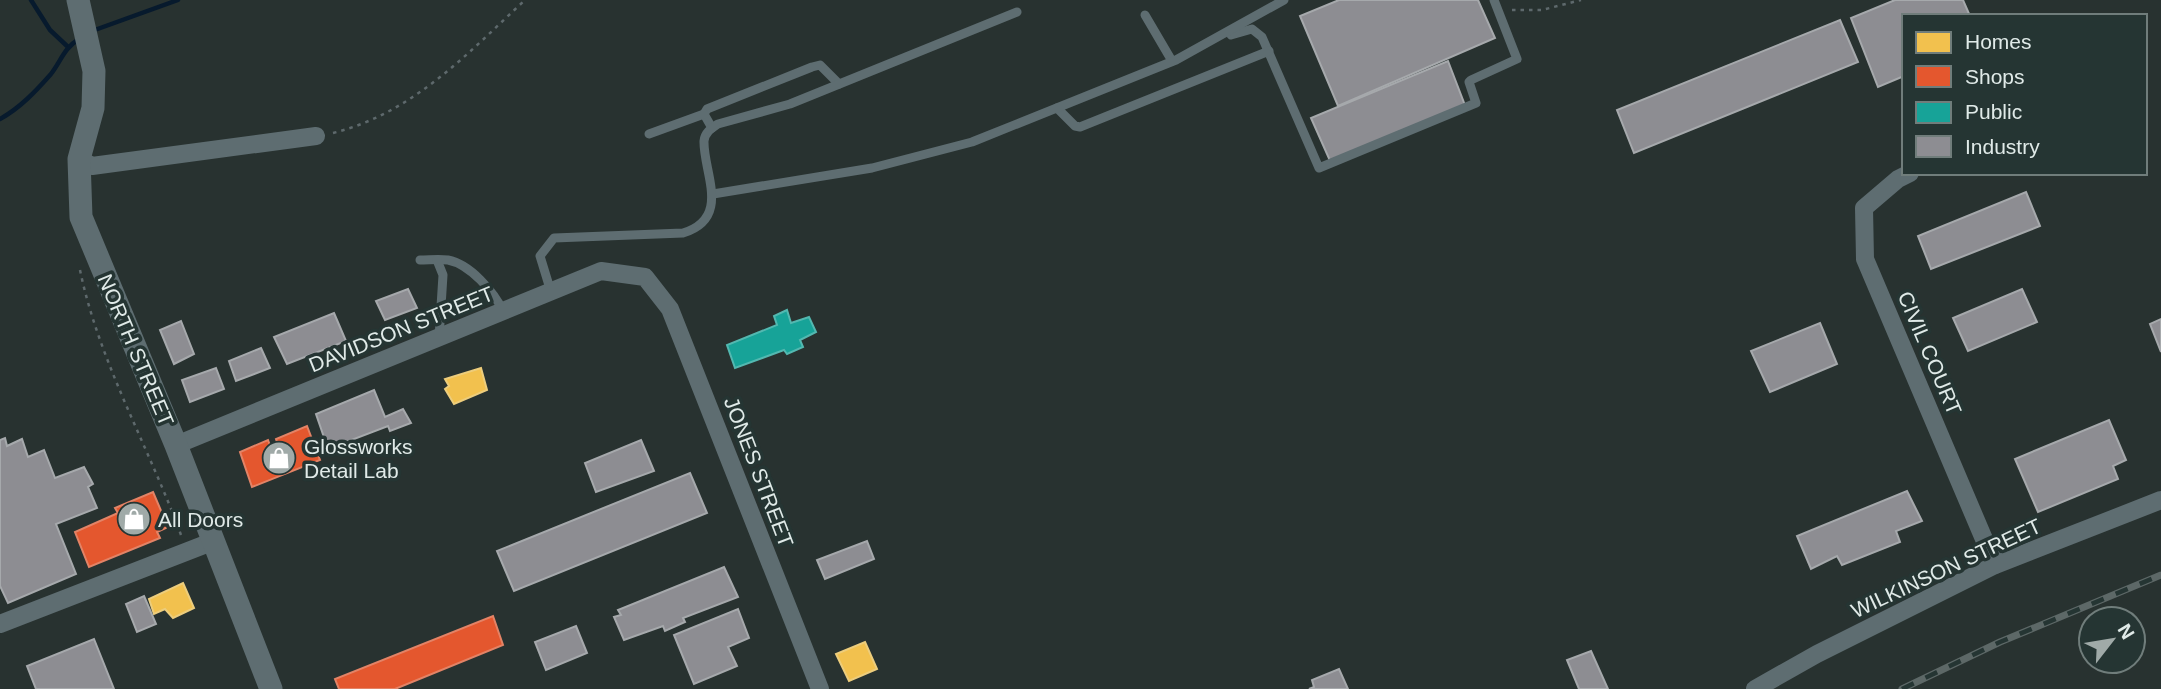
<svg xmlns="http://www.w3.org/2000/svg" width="2161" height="689" font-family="Arial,sans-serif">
  <rect width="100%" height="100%" fill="#283230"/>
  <g fill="#f2c14e" stroke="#edcd7c" stroke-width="2">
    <polygon points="481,368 487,390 454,404 445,389 449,386 445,379"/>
    <polygon points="183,583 194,608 173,618 165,609 154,614 149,599"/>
    <polygon points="865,642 877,669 849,681 836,654"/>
  </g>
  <g fill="#e4572e" stroke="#e38366" stroke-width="2">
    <polygon points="307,426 320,460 252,487 240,452 268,440 271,448 278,445 276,439"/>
    <polygon points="153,492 168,527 157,532 160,538 89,567 75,532 118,513 115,508"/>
    <polygon points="493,616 503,645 395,689 339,689 335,679"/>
  </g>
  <polygon fill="#17a398" stroke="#53b8b0" stroke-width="2" points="787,310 791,323 809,317 816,332 800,340 803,347 787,354 784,350 735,368 727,345 777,325 774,316"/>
  <g fill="#8d8d92" stroke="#a6a9ac" stroke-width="2">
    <polygon points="1339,0 1478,0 1495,38 1338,106 1300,16"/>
    <polygon points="1895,0 1963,0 1970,16 1904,16 1904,76 1878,87 1851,18"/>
    <polygon points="1840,20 1858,62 1634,153 1617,110"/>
    <polygon points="1448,61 1466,108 1331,163 1311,118"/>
    <polygon points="2026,192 2040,226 1931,269 1918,236"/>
    <polygon points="408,289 417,308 385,320 376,301"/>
    <polygon points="2022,289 2037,322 1968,351 1953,318"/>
    <polygon points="334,313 346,341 287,364 274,337"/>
    <polygon points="2161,319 2161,352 2150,324"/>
    <polygon points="181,321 194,354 174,364 160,330"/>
    <polygon points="1820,323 1837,364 1770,392 1751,351"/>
    <polygon points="261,348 270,368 236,381 229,361"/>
    <polygon points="216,368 224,389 190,402 182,380"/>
    <polygon points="374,390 385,417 403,409 411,423 390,431 388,426 328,449 316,414"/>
    <polygon points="2109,420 2126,460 2113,466 2118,479 2038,512 2015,459"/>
    <polygon points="5,438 7,446 22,439 28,457 44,450 55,478 84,467 93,484 88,487 97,508 56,524 76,574 8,603 0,586 0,440"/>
    <polygon points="641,440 654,471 596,492 585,463"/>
    <polygon points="690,473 707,513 514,591 497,551"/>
    <polygon points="1907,491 1922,521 1896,531 1900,542 1842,565 1837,556 1811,569 1797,536"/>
    <polygon points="867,541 874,559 825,579 817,560"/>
    <polygon points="724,567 738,597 683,618 685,622 665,631 663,626 624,640 614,617 621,615 618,610"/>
    <polygon points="144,596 156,624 137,632 126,604"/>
    <polygon points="738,609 749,638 728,647 737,666 694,684 674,635"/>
    <polygon points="576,626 587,653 546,670 535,642"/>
    <polygon points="94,639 114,689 36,689 27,666"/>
    <polygon points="1591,651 1608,689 1579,689 1567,660"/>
    <polygon points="1339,669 1348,689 1309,689 1314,687 1312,680"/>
  </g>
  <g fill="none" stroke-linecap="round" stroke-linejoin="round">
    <g stroke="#071a2d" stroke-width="4.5">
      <polyline points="31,0 50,30 67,46"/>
      <polyline points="92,31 178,0"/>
      <path d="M0,119C20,108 36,91 51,74C61,61 64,48 79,39"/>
    </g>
    <g stroke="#5e696c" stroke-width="2.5" stroke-dasharray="3.5 5" stroke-linecap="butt">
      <polyline points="1512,10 1542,10 1581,0"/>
      <path d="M333,133C413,113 467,54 525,0"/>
      <path d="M80,270C99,362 149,447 181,535"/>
    </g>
    <g stroke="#5e6d71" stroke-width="9">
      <polyline points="1145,15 1172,61"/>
      <polyline points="1231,35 1252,29 1262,37 1319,168 1476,103 1469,82 1471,80 1517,59 1494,0"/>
      <polyline points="1057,108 1075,126 1080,127 1269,51"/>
      <polyline points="712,128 704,114 707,109 812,67 820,65 839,84"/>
      <polyline points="649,134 704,114"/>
      <polyline points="713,194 872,168 972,142 1176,60 1284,0"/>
      <path d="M420,260C429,260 439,259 448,260C470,264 494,292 503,311"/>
      <polyline points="437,260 443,275 439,338"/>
      <path d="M551,292L540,256L554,238L683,233C732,218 703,172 704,141C705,132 712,128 718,124L790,104L1017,12"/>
    </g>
    <g stroke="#5e6d71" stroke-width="18">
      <polyline points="79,159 92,166 316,136"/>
      <polyline points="1910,173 1898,179 1864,208 1865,259 1995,565"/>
      <polyline points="176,445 601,271 645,277 670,309 820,689"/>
      <polyline points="0,624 214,541"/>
      <polyline points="1755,689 1817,654 1995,565 2161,500"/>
    </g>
    <polyline stroke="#5e6d71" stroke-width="23" points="78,0 94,71 93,108 79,159 81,217 176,445 271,689"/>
    <defs>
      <polyline id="rail" points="1902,689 2000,642 2161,575"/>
    </defs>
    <use href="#rail" stroke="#5d6867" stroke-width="7"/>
    <use href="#rail" stroke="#253533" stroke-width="4.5" stroke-dasharray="13" stroke-linecap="butt"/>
  </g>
  <defs>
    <symbol id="shop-disc" viewBox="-11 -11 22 22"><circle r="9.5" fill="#a0aaa8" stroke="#253533"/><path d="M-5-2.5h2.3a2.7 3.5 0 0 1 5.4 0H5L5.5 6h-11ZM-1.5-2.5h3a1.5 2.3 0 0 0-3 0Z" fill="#fff"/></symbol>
  </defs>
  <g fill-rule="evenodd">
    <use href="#shop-disc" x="260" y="439" width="38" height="38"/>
    <use href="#shop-disc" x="115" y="500" width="38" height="38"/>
  </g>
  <g text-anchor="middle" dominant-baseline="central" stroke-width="7" stroke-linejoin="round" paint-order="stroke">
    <g font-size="21" fill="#e0eae8" stroke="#253533">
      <text transform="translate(401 329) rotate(-22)">DAVIDSON STREET</text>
      <text transform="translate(136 350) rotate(67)">NORTH STREET</text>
      <text transform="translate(1930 353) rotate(67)">CIVIL COURT</text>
      <text transform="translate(759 472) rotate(69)">JONES STREET</text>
      <text transform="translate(1946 568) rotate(-25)">WILKINSON STREET</text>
    </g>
    <g font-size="21" fill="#e0eae8" stroke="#253533" text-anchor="start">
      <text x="304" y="446">Glossworks<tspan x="304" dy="24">Detail Lab</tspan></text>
      <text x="158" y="519">All Doors</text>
    </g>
  </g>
  <rect x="1902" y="14" width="245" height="161" fill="#253533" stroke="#707d7b" stroke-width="2"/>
  <rect x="1916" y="32" width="35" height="21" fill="#f2c14e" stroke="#707d7b" stroke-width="2"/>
  <text x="1965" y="49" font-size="21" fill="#e0eae8">Homes</text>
  <rect x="1916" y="66" width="35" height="21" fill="#e4572e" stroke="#707d7b" stroke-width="2"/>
  <text x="1965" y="84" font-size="21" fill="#e0eae8">Shops</text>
  <rect x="1916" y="102" width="35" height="21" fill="#17a398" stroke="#707d7b" stroke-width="2"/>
  <text x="1965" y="119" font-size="21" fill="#e0eae8">Public</text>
  <rect x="1916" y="136" width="35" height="21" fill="#8d8d92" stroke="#707d7b" stroke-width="2"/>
  <text x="1965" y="154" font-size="21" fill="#e0eae8">Industry</text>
  <g transform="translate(2112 640) rotate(59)"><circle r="33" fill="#253533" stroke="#707d7b" stroke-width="2"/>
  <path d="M0-5L12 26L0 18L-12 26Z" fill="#a0aaa8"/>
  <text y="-10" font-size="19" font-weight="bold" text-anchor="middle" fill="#e0eae8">N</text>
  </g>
</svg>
